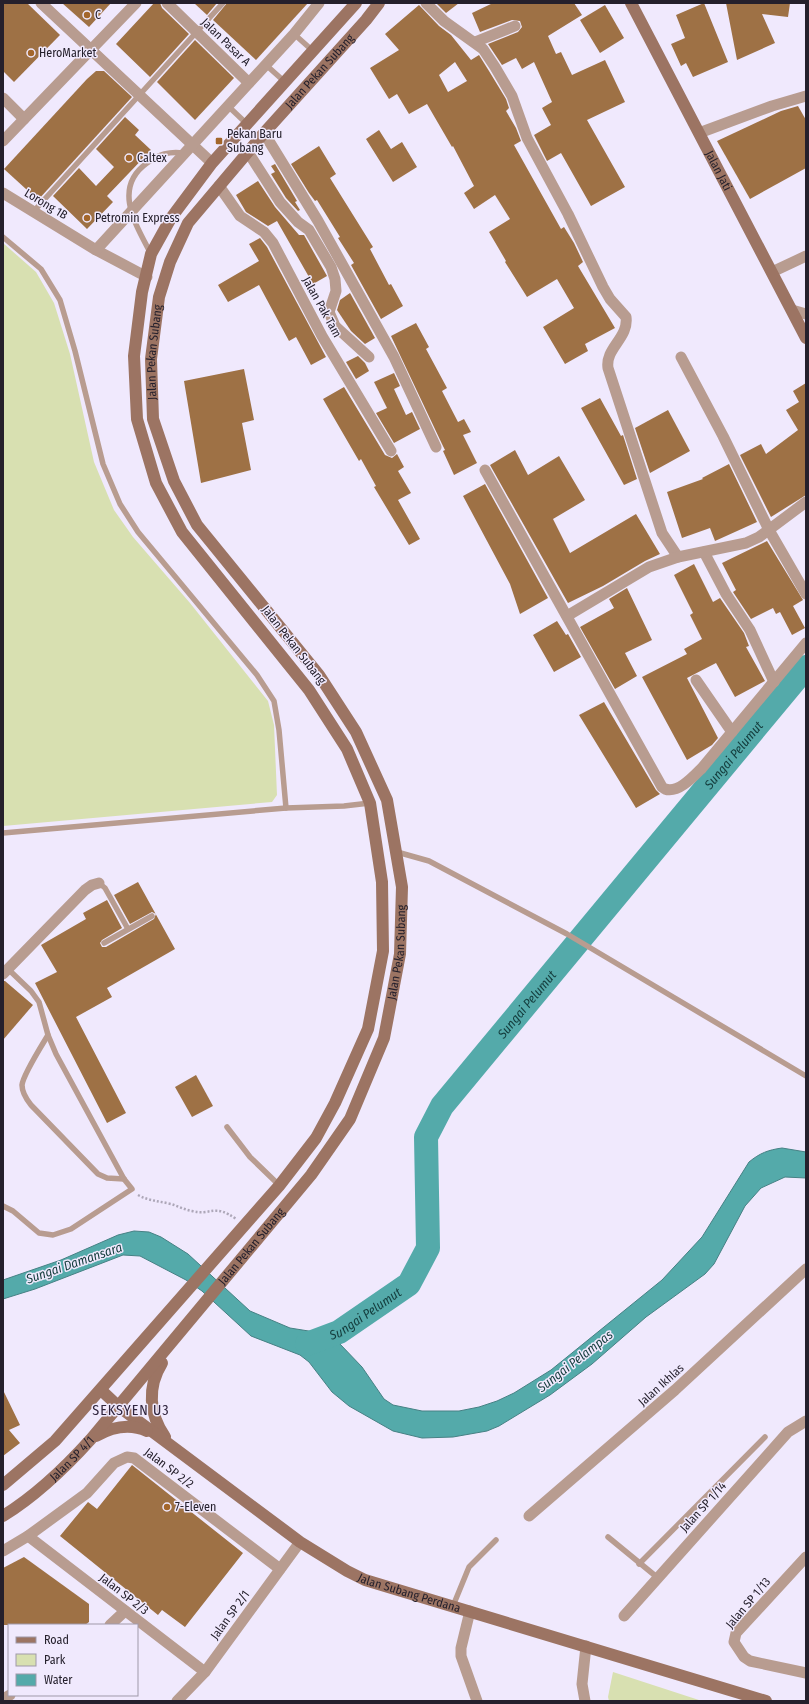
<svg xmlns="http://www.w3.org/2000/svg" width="809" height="1704" font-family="'Fira Sans Condensed',sans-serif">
  <rect width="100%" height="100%" fill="#f0e9fd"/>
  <g fill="#d8e0b1">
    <polygon points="3,243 36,272 54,303 70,354 94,462 114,510 133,537 190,603 268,701 274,725 277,795 272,802 3,826"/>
    <polygon points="613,1672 702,1701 609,1701 608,1697"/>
  </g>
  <path fill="#54aaaa" stroke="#468184" d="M782,1148L806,1152V1178L785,1177L761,1188L745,1206L714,1264L705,1274L646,1317L592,1364L550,1395L499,1426L487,1431L453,1437L422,1438L393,1431L349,1406L332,1392L309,1362L300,1355L251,1336L202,1291L186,1280L140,1256L123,1255L35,1289L3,1299V1280L61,1260L118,1235L134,1231L149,1232L161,1237L188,1254L250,1311L290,1328L321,1333L340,1344L362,1367L384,1399L393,1405L422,1411H459L479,1407L497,1401L514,1393L551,1370L662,1280L702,1237L749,1162C760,1153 768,1150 782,1148Z"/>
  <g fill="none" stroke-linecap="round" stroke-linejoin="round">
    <path stroke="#54aaaa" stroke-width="24" id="s1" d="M307,1344L339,1332L409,1284L428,1248L426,1137L442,1106L806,667"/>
  </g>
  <g fill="#9e7145" fill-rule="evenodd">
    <polygon points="3,3 27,3 60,35 14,82 3,71"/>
    <polygon points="62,3 111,3 89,27"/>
    <polygon points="154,3 160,3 162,8 189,34 150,77 116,44"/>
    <polygon points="194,3 217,3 207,15"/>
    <polygon points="227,3 308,3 256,60 213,20"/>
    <polygon points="436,3 459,3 446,13"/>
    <polygon points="493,3 574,3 582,15 548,36 556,54 561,52 572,75 605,60 625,102 587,120 625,187 591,206 561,153 547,161 534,135 551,125 542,108 552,102 534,62 522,69 516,58 502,65 488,44 518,32 522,27 520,21 512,20 480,32 472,13"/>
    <polygon points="704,3 728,62 693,77 686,63 681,66 671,44 685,38 676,15"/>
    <polygon points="726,3 790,3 788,17 762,14 775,43 737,60"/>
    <path d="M419,5L439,26L451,35L471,60L479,55L489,71L506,99L509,108L506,111L516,128L521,141L514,145L561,229L564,227L574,243L583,262L578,266L615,328L585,344L588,351L565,364L543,327L574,308L557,279L527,297L505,262L506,261L489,232L510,219L495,195L474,209L464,193L474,186L453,146L452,147L427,104L409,114L397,94L389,99L370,68L399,50L385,34ZM455,62L467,81L448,92L439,75Z"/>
    <polygon points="605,5 624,38 600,53 580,20"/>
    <polygon points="195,40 234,78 195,120 157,82"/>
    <polygon points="96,71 104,71 132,97 38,200 4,169 87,79"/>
    <polygon points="798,106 806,120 806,168 750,199 717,141 781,111"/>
    <polygon points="125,117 139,130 135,135 151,150 107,196 113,202 87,229 53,196 79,168 96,186 114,167 96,149"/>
    <polygon points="379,130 391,149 402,142 417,167 393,182 366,139"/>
    <polygon points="319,146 336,174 330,178 373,247 370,249 389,285 391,284 403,306 381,319 351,265 354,263 338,238 340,237 317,200 315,201 309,193 291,164"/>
    <polygon points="275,164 297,201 295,202 300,210 298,211 286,198 271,174 275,172 271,166"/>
    <polygon points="258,181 275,207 299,235 304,235 327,276 313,284 277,221 268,226 246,212 236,195"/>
    <polygon points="260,238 267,247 326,357 311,365 296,337 289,341 259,285 228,302 218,285 259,261 249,244"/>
    <polygon points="350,293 375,338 365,344 351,331 337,310 340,300"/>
    <polygon points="416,323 429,347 426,349 447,388 442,391 458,422 464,419 471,432 463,435 477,463 454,475 443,451 445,450 442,444 391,336"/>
    <polygon points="358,356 365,363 369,371 356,379 346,362"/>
    <polygon points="244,369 254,420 242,423 251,470 201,483 184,381"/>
    <polygon points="394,373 400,386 394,389 406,415 412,412 420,429 394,443 376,413 387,408 374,382"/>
    <polygon points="806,383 806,495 771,517 740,455 761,444 766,454 798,430 786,410 799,402 793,391"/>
    <polygon points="344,387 385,455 392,458 397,454 404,467 398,471 411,493 398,500 420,539 409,545 374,487 376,486 361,459 359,461 323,399"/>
    <polygon points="600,398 621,436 623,435 637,479 624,485 581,408"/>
    <polygon points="668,410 690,451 650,473 635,428"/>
    <polygon points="515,450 528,475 559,456 585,500 553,519 570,553 636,514 660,554 645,561 603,586 568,603 490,465"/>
    <polygon points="729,464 757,522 715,541 710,528 682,538 667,492 703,479 702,478"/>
    <polygon points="485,484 548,598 520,614 510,584 463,496"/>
    <polygon points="767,541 803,600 793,606 805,628 792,635 780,612 776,614 773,608 751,619 733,592 736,590 722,563"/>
    <polygon points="694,564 713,602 720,598 744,633 749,646 746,647 765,681 735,697 716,663 687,678 718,738 712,745 687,760 642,677 687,654 684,649 702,639 690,615 693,613 674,575"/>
    <polygon points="627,588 652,640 625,653 637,676 615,689 580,627 614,608 609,599"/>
    <polygon points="557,621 566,635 568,634 581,657 554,672 533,635"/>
    <polygon points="604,702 656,790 660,794 636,808 579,715"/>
    <polygon points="138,882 175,949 107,988 112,997 76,1017 126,1113 107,1123 35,983 57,972 41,945 86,919 83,913 107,900 122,928 102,940 100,943 102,947 106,947 154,919 156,914 152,912 130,924 114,895"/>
    <polygon points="3,981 5,981 33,1005 3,1040"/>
    <polygon points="196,1075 213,1106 192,1117 175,1087"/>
    <polygon points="3,1390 20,1425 9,1430 20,1443 3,1456"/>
    <polygon points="132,1465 243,1553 185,1627 162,1610 158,1615 60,1536 88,1502 97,1509"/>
    <polygon points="24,1557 89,1604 89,1622 85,1625 3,1625 3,1568"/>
  </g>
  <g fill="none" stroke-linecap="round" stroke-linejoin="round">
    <path stroke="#ada7b8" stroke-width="2.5" stroke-dasharray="2 2" stroke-linecap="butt" d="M138,1195C149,1201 159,1201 171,1204C178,1206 185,1210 192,1211C211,1216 214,1203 236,1219"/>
    <g stroke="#b89c90" stroke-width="5.5">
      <polyline points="294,34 313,51"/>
      <polyline points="266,65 285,82"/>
      <polyline points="228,106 247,124"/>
      <polyline points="33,212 223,3"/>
      <polyline points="3,237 41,269 60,300 75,351 103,464 120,504 138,532 257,675 274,701 279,730 286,808"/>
      <path d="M151,254C136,225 112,188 147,163C159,154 169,151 184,153"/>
      <polyline points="3,833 286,808 344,806 370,803"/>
      <polyline points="397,852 429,861 567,934 806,1076"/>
      <polyline points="99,883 105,888 128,929"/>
      <polyline points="104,943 152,916"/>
      <path d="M48,1035C42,1045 23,1075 22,1085C22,1092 27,1100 31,1105L98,1174L107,1178L124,1179"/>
      <polyline points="227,1127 250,1157 279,1185"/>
      <polyline points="3,1206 13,1211 39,1233 53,1235 71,1229 132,1189 124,1179 56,1054 48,1035 39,1002 31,991 8,969"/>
      <polyline points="608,1537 658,1578"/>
      <polyline points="639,1564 765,1437"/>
      <polyline points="453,1606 469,1567 496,1540"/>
    </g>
    <g stroke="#b89c90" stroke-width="11">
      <polyline points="41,3 212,163"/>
      <polyline points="167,3 249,83"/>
      <path d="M426,3L444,21L483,49L495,67L512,96L527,138L568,214L603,287L610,299L626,317C629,338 605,348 608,368L662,533L678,557"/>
      <polyline points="475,42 515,26"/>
      <polyline points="3,98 24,119"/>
      <polyline points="264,133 318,221 394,357 436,447"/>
      <polyline points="699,133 772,106 806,96"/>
      <polyline points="3,141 136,3"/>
      <polyline points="248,152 280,202 298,222 309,230 331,267 335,279 336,291 329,312 335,326 369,357"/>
      <polyline points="219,186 240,216 264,232 273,243 322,336 391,451"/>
      <polyline points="3,193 96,250 147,277"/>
      <polyline points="96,250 294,34 319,3"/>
      <polyline points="772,272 806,256"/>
      <polyline points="792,310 806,314"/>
      <polyline points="681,357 723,436 769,530 806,594"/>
      <path d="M485,470L662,787L665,789C678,794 694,776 702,768L806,643"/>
      <polyline points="704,552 726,594 750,630 774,682"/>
      <polyline points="567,616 649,567 678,557 746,543 759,537 806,502"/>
      <polyline points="696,680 732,732"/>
      <polyline points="3,974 85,890 92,885 99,883"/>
      <polyline points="529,1516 675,1390 806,1269"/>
      <polyline points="28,1536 205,1672"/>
      <polyline points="3,1551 28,1536 87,1493 114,1463 127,1457 134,1458 280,1569"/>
      <polyline points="806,1557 736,1633 734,1642 744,1657 750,1661 806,1673"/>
      <polyline points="470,1611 461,1648 461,1656 477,1701"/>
      <polyline points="624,1616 788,1432 806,1421"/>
      <polyline points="110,1625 125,1611"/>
      <polyline points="3,1699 10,1695"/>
      <polyline points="177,1701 205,1672 300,1542"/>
      <polyline points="585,1701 582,1684 586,1646"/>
    </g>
    <g stroke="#9c7463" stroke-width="12">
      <path id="s2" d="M631,3L806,338"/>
      <path d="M162,1363C147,1387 149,1414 165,1437"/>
      <path id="s3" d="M101,1390L118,1406L300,1542L347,1571L365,1580L766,1701"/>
      <path d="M96,1436C112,1427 129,1423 147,1431"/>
      <polyline points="3,1485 55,1441 279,1186 316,1138 335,1103 368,1029 383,951 382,882 370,803 347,749 309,690 182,532 156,483 137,419 134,356 142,292 151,254 171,218 212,163 356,3"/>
      <path id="s4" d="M3,1516C37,1495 64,1469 91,1439L311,1175L350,1119L384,1038L400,954L402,887L387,800L356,732L319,675L197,525L174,481L153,419L151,359L159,297L170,262L188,223L264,133L366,20L379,3"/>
    </g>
  </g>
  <g fill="#a3662b" stroke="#f0e9fd" stroke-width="1.5">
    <circle cx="87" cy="15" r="4"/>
    <circle cx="31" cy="53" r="4"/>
    <rect x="215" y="137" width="8" height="8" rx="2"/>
    <circle cx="129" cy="158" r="4"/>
    <circle cx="87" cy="218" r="4"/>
    <circle cx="167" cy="1507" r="4"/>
  </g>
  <g text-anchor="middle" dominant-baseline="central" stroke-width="3" stroke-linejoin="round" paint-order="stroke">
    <g font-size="12" fill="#25202c" stroke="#f0e9fd" text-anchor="start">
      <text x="95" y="15">C</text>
      <text x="39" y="53">HeroMarket</text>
      <text x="227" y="134">Pekan Baru<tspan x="227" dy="14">Subang</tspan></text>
      <text x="137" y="158">Caltex</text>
      <text x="95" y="218">Petromin Express</text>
      <text x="175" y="1507">7-Eleven</text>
    </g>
    <g font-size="12" fill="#25202c" stroke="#f0e9fd">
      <text transform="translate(226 42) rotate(44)">Jalan Pasar A</text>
      <text stroke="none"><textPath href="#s4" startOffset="1712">Jalan Pekan Subang</textPath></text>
      <text stroke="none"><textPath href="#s2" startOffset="189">Jalan Jati</textPath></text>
      <text transform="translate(46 204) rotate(31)">Lorong 1B</text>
      <text transform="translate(322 307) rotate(61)">Jalan Pak Tam</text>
      <text stroke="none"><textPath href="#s4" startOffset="1376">Jalan Pekan Subang</textPath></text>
      <text transform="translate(294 645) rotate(52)">Jalan Pekan Subang</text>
      <text stroke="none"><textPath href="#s4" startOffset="704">Jalan Pekan Subang</textPath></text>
      <text stroke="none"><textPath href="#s4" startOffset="368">Jalan Pekan Subang</textPath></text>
      <text transform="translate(661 1385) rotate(-42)">Jalan Ikhlas</text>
      <text stroke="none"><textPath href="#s4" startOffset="90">Jalan SP 4/1</textPath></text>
      <text transform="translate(169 1468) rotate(37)">Jalan SP 2/2</text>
      <text transform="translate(703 1507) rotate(-48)">Jalan SP 1/14</text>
      <text stroke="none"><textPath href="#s3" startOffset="372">Jalan Subang Perdana</textPath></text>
      <text transform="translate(124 1594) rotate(38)">Jalan SP 2/3</text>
      <text transform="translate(748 1603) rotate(-50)">Jalan SP 1/13</text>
      <text transform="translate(230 1615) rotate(-54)">Jalan SP 2/1</text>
    </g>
    <g font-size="13" font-style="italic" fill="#143d3d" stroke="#f0e9fd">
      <text stroke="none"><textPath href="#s1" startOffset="762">Sungai Pelumut</textPath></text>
      <text stroke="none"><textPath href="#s1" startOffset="438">Sungai Pelumut</textPath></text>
      <text transform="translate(74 1263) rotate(-19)">Sungai Damansara</text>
      <text stroke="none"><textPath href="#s1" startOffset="66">Sungai Pelumut</textPath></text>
      <text transform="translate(575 1361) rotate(-38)">Sungai Pelampas</text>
    </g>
    <g font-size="14" letter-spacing="1" fill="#2f243d" stroke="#f0e9fd">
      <text x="131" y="1410">SEKSYEN U3</text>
    </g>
  </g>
  <rect width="809" height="1704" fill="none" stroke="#25202c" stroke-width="8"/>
  <rect x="8" y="1624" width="130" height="72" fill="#f0e9fd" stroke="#9f99a9"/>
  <rect x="16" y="1637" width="20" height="6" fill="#9c7463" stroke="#9f99a9"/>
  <text x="44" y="1644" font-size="12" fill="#25202c">Road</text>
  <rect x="16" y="1654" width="20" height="12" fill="#d8e0b1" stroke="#9f99a9"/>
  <text x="44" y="1664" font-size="12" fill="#25202c">Park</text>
  <rect x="16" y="1674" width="20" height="12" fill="#54aaaa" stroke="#9f99a9"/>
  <text x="44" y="1684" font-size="12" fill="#25202c">Water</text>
</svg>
